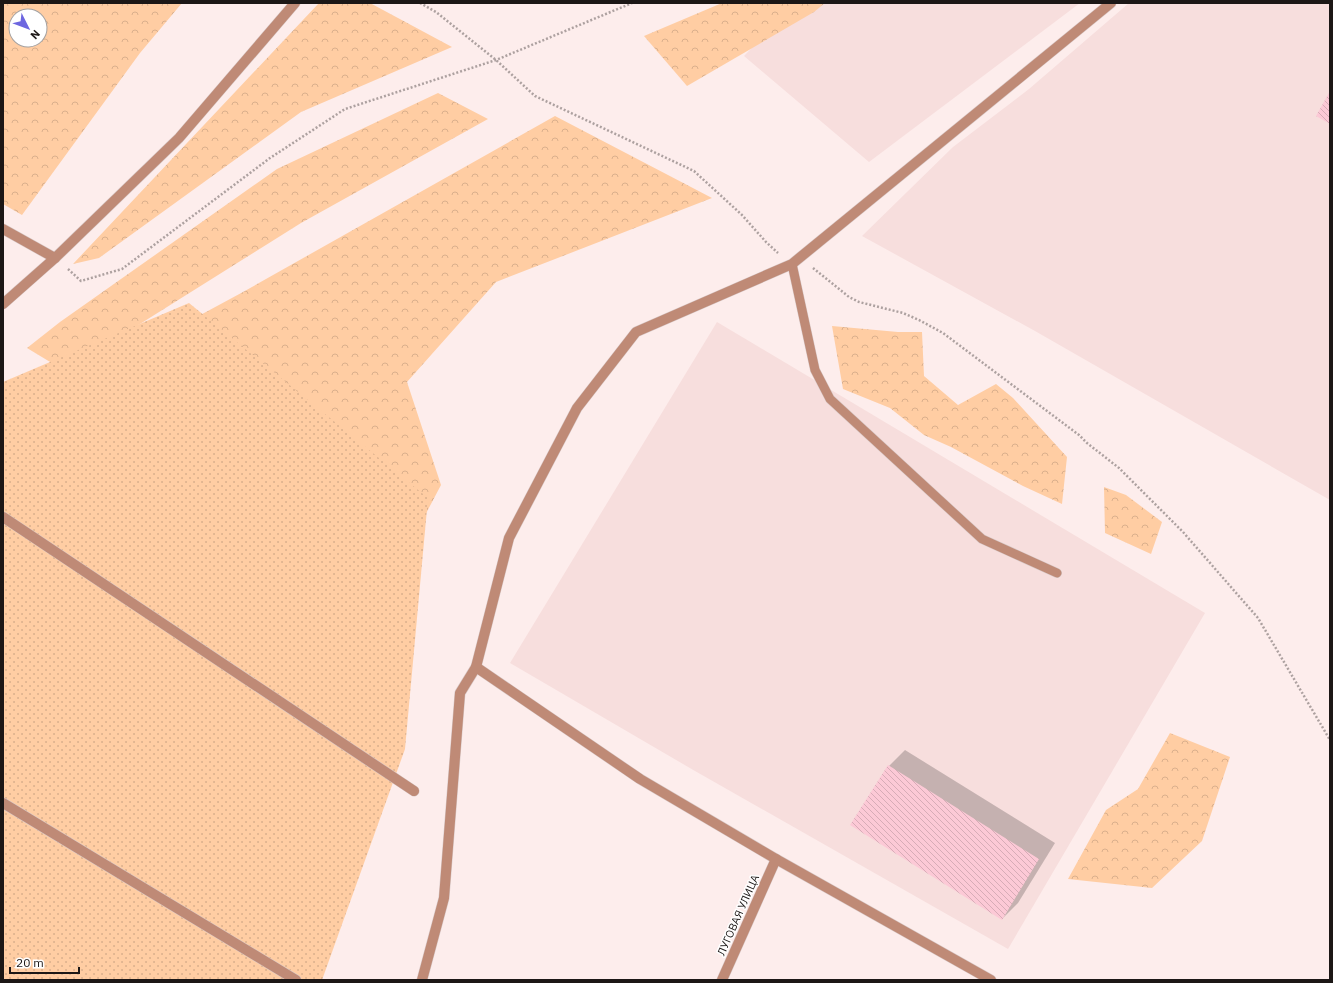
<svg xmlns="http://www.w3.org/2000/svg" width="1333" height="983" font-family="'IBM Plex Sans',sans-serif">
  <defs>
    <pattern id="forest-crowns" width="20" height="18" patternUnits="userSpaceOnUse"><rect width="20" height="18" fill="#ffcda3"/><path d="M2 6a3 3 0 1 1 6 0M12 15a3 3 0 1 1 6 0" fill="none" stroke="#daaf8c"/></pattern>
    <pattern id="garden-dots" width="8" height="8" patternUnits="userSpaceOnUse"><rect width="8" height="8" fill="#ffcda3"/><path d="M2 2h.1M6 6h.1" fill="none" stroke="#daaf8c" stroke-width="1.8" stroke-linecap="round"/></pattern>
    <pattern id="building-back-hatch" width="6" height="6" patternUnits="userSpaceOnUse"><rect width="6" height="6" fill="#fcc9d6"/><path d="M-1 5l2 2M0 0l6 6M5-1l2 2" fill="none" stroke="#d7acb7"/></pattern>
  </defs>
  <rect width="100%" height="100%" fill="#fdedec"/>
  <g fill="#f7dedd">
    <polygon points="795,3 1080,3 869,162 744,56"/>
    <polygon points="1129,3 1330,3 1330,500 1035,331 862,236 953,147 1029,89"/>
    <polygon points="717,322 1205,613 1008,949 695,771 510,663"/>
  </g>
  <g fill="url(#forest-crowns)" fill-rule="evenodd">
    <path d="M3,3H182L140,53L22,215L3,204ZM16,16H40V40H16Z"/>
    <polygon points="319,3 370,3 452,47 301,112 99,258 73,264"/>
    <polygon points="722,3 825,3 814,12 687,86 644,36"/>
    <polygon points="438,93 488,119 301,223 65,371 27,348 60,322 277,169"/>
    <polygon points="555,116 712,198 496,282 407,382 441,485 361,637 4,421 243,292"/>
    <polygon points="832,326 898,332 922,332 924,376 958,405 996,384 1013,398 1067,457 1062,504 1023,486 951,447 924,435 890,408 843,389"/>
    <polygon points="1104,487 1126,495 1162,522 1151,554 1105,533"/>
    <polygon points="1170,733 1230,757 1202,841 1152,888 1068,879 1106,810 1138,789"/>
  </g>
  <polygon fill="url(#garden-dots)" points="189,303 428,498 405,749 322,980 3,980 3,382"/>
  <polygon fill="#0003" points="905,750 1055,843 1018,903 1002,919 889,766"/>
  <g fill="url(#building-back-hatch)">
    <polygon points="1330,91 1330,124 1316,116"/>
    <polygon points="888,765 1039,859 1002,920 850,825"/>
  </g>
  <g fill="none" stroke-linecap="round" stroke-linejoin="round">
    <defs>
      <polyline id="lane" points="792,264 815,370 830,399 982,539 1057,573"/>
      <g id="street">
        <polyline points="3,229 55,258"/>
        <polyline points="3,304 55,258 179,138 295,3"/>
        <polyline points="3,517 414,791"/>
        <polyline points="476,667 640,779 776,859 991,980"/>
        <polyline points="3,803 296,980"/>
        <polyline points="422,980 444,898 460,693 476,667 509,538 577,408 636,332 792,264 1111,3"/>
        <polyline points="722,980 776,859"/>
      </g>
    </defs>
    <use href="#lane" stroke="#d9cbca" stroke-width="10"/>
    <use href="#street" stroke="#d9cbca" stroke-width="11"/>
    <g stroke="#ada1a0" stroke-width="2.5" stroke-dasharray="2 2" stroke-linecap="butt">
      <polyline points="420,3 436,12 496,60 535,96 694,171 742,215 766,242 778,253"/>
      <polyline points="813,268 849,297 859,302 903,313 919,320 943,333 1079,435 1087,443 1119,468 1183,532 1258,618 1330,740"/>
      <polyline points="68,269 81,281 122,269 270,158 345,109 496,60 632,3"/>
    </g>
    <use href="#lane" stroke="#bf8a76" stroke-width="9"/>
    <use href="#street" stroke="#bf8a76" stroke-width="10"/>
  </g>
  <g text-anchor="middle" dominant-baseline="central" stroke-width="3" stroke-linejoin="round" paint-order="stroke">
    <g font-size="11" fill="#1c1716" stroke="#fff">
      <text transform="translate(738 915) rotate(-66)">ЛУГОВАЯ УЛИЦА</text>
    </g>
  </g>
  <rect width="1333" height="983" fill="none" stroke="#1c1716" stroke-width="8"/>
  <g transform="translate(28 28) rotate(132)"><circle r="19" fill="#ffffff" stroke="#a4a2a2"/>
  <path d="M0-3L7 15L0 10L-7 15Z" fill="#6d66e0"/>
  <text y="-6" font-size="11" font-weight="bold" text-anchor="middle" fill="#1c1716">N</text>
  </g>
  <path d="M10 967v6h69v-6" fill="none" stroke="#1c1716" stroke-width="2"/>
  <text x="16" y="967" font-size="12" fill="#1c1716" stroke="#ffffff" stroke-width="3" paint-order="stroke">20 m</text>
</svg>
